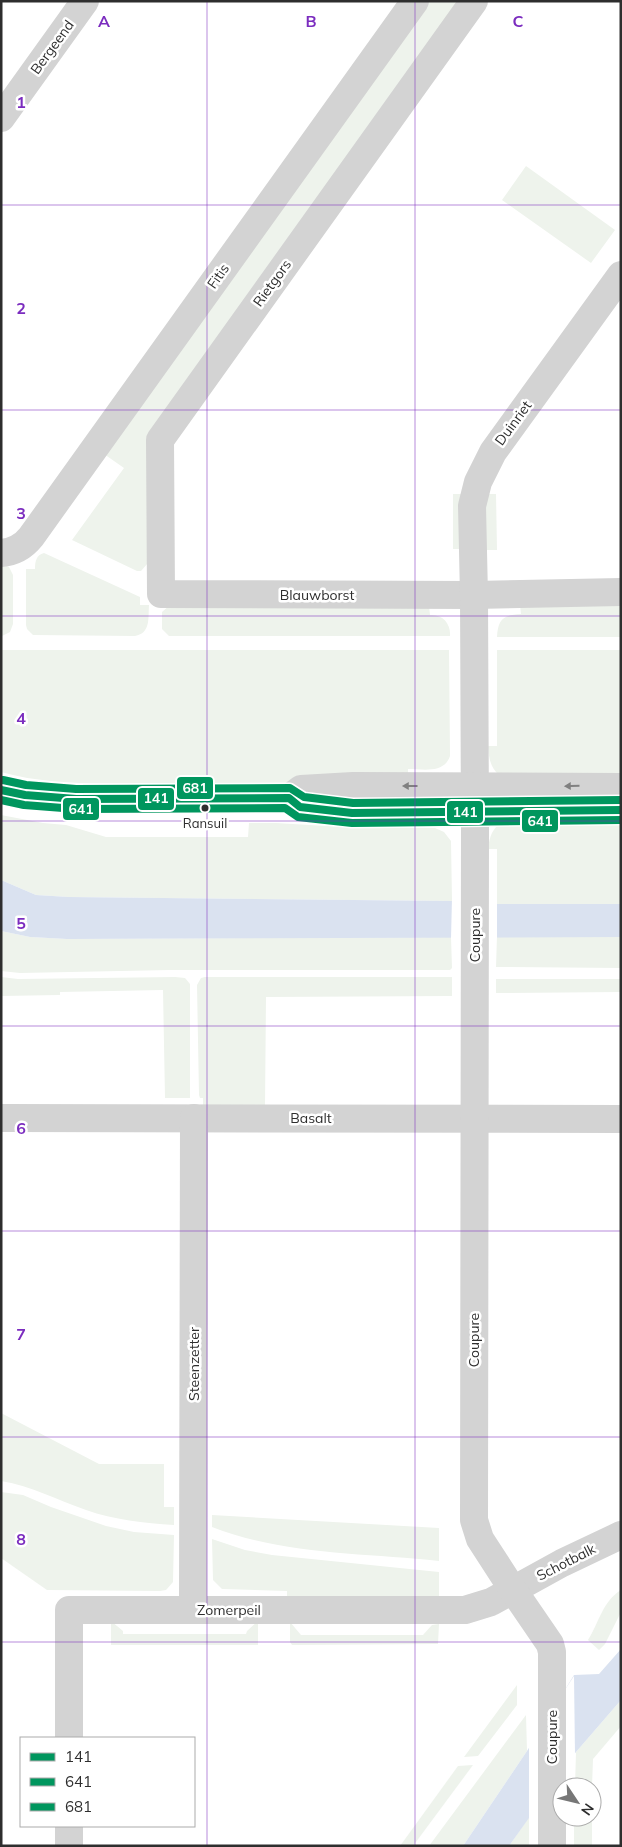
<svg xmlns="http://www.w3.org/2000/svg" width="622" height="1847" font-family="Mulish,sans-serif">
  <rect width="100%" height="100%" fill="#fff"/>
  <g fill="#eef3ec">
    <polygon points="429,1 460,1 149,435 148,563 141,571 137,571 72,540 124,468 104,454"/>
    <polygon points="526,166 615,230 591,263 502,200"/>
    <rect x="453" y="494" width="11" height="55"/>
    <polygon points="486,494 496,494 497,550 486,550"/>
    <path d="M44,553L140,597V605H149C148,618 151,633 135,636L33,635L27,629L26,625V569H35C35,562 36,555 44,553Z"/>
    <polygon points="1,564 9,567 13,575 13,624 10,632 2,636"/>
    <path d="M170,605L429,606L430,615C443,614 451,624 450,636H169L162,629V612Z"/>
    <path d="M520,605H621V637H497C498,619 503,615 521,614Z"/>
    <path d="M1,650H449L450,756C444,774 423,769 408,769V779C366,779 324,782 282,783C239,783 195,783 152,783C101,783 51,786 1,772Z"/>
    <path d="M497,650H621V780L499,775C490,767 489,758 488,746H497Z"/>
    <polygon points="1,815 43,823 66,825 106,837 248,837 249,823 276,823 343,827 435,828 444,832 451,841 452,901 69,897 36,895 1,880"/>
    <path d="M621,819V904H497V849H488C490,835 492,829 503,821Z"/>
    <polygon points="1,931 30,937 67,939 451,937 452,968 450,970 170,970 20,973 1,971"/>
    <polygon points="497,936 621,937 621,968 496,967"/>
    <polygon points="1,977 18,979 175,977 185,978 190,984 190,1098 165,1098 163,990 60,992 60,995 1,996"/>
    <polygon points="205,977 452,977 452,996 266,997 265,1107 203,1107 203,1098 200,1098 199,1095 197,985 201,978"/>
    <polygon points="496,979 621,979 621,992 496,993"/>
    <path d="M1,1413L99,1464H164V1507H174V1525C144,1523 114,1520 86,1510C57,1500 32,1486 1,1481Z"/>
    <polygon points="1,1492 23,1495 51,1507 106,1526 134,1532 174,1535 173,1582 166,1590 160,1591 47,1590 1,1558"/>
    <path d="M212,1515L439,1528V1561C364,1553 283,1555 212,1527Z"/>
    <polygon points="212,1539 245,1550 272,1555 439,1572 439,1599 287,1599 287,1591 222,1589 213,1580"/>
    <path d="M621,1590V1612L605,1644L599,1650L588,1640C599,1623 602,1602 621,1590Z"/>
    <polygon points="111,1621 123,1631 123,1634 246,1634 247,1631 258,1621 258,1645 111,1645"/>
    <polygon points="290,1622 301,1635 423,1635 432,1625 439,1624 438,1644 292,1645 290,1642"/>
    <polygon points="517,1685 517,1705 478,1756 464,1757"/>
    <polygon points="621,1700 621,1726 593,1759 592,1787 575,1787 576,1752"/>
    <polygon points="526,1715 527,1751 463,1846 429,1846"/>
    <polygon points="473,1765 413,1846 400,1846 458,1766"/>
    <polygon points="592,1815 592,1846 574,1846 574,1817 592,1817"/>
    <polygon points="529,1817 529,1846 509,1846"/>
  </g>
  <g fill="#dae2f0">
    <polygon points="1,880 36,895 69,897 452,901 497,904 621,904 621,937 67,939 30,937 1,931"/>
    <polygon points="621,1649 621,1700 576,1752 509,1846 463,1846 527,1751 574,1675 599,1674"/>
  </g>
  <g fill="#fff">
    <polygon points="452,898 497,902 497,938 451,939"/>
    <polygon points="574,1676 575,1756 529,1821 529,1744"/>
  </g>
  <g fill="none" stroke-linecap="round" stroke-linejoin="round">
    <g stroke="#d3d3d3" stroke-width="28">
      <polyline points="474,1 160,440 161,594 474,595 621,592"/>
      <polyline points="1,118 85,1"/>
      <path d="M1,553C14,552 23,547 31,537L415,1"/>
      <polyline points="1,1118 621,1119"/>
      <polyline points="193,1610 194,1118"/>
      <polyline points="69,1738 69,1610 465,1610 491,1602 562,1563 621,1535"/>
      <polyline points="69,1846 69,1826"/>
      <polyline points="552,1846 552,1652 550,1644 513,1590 480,1539 474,1520 475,827 474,595 472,506 478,482 493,452 621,275"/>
    </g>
    <g stroke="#d3d3d3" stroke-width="28">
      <polyline points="1,790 48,798 209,799 289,798 301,789 353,786 621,787"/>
      <polyline points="289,798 300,807 352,813 621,810"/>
    </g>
    <defs>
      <polyline id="bus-1" points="1,790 25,795 76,799 289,798 300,807 352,813 621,810"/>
      <polyline id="bus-2" points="1,800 24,805 76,809 285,808 298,817 352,823 621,820"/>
      <polyline id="bus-3" points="3,780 26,785 76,789 290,788 304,797 353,803 621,800"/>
    </defs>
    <use href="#bus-1" stroke="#fff" stroke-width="11"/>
    <use href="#bus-2" stroke="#fff" stroke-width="11"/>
    <use href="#bus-3" stroke="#fff" stroke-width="11"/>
    <use href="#bus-1" stroke="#00965e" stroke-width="8"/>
    <use href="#bus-2" stroke="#00965e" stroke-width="8"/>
    <use href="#bus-3" stroke="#00965e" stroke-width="8"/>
  </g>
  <defs><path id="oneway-solid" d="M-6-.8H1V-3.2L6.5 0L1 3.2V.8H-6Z" transform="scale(1.25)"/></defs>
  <g fill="#808080">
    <use href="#oneway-solid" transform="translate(410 786) rotate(-180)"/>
    <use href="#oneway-solid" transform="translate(572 786) rotate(179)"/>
  </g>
  <path fill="none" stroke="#7b2cbf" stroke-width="1" stroke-opacity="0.55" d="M207,1V1846M415,1V1846M1,205H621M1,410H621M1,616H621M1,821H621M1,1026H621M1,1231H621M1,1437H621M1,1642H621"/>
  <circle fill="#2e2e2e" stroke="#fff" stroke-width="2" cx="205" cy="808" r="4.5"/>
  <g text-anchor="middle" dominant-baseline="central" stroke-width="5" stroke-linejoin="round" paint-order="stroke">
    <g font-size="13" fill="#2e2e2e" stroke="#fff">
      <text x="205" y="823">Ransuil</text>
    </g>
    <g font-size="14" fill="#2e2e2e" stroke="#fff">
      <text transform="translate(52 47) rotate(-54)">Bergeend</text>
      <text transform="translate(218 276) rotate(-55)">Fitis</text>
      <text transform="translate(272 283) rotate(-54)">Rietgors</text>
      <text transform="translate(513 423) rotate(-54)">Duinriet</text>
      <text x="317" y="595">Blauwborst</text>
      <text transform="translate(475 935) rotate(-90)">Coupure</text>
      <text x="311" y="1118">Basalt</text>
      <text transform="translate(474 1340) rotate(-90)">Coupure</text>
      <text transform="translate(194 1364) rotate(-90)">Steenzetter</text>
      <text transform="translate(566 1562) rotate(-27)">Schotbalk</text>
      <text x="229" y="1610">Zomerpeil</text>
      <text transform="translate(552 1737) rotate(-90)">Coupure</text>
    </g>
  </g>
  <g font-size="16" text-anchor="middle" font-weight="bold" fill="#7b2cbf" stroke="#fff" stroke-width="5" stroke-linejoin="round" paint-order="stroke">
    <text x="104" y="27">A</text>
    <text x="311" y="27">B</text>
    <text x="518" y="27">C</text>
    <text x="21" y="108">1</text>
    <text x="21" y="314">2</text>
    <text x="21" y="519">3</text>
    <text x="21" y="724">4</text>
    <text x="21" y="929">5</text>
    <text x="21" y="1134">6</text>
    <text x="21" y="1340">7</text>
    <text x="21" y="1545">8</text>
  </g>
  <g stroke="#fff" stroke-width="2">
    <rect x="176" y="776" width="38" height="24" rx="5" fill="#00965e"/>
    <rect x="137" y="787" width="38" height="24" rx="5" fill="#00965e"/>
    <rect x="62" y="797" width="38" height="24" rx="5" fill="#00965e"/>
    <rect x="446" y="800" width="38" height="24" rx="5" fill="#00965e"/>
    <rect x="521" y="809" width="38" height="24" rx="5" fill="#00965e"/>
  </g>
  <g font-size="14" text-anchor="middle" font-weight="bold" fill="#fff">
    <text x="195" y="793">681</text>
    <text x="156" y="803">141</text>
    <text x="81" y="814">641</text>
    <text x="465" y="817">141</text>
    <text x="540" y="826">641</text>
  </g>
  <rect width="622" height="1847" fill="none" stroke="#2e2e2e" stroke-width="5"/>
  <rect x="20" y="1737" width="175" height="90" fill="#ffffff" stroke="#ababab"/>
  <rect x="30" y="1753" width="25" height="8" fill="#00965e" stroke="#ababab"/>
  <text x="65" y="1762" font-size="15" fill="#2e2e2e">141</text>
  <rect x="30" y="1778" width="25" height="8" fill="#00965e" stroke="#ababab"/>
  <text x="65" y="1787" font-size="15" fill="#2e2e2e">641</text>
  <rect x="30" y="1803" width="25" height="8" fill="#00965e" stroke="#ababab"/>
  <text x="65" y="1812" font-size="15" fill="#2e2e2e">681</text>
  <g transform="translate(577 1802) rotate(125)"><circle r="24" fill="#ffffff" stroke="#ababab"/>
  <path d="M0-4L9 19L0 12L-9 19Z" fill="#777777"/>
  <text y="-8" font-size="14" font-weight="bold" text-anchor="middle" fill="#2e2e2e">N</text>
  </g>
</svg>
